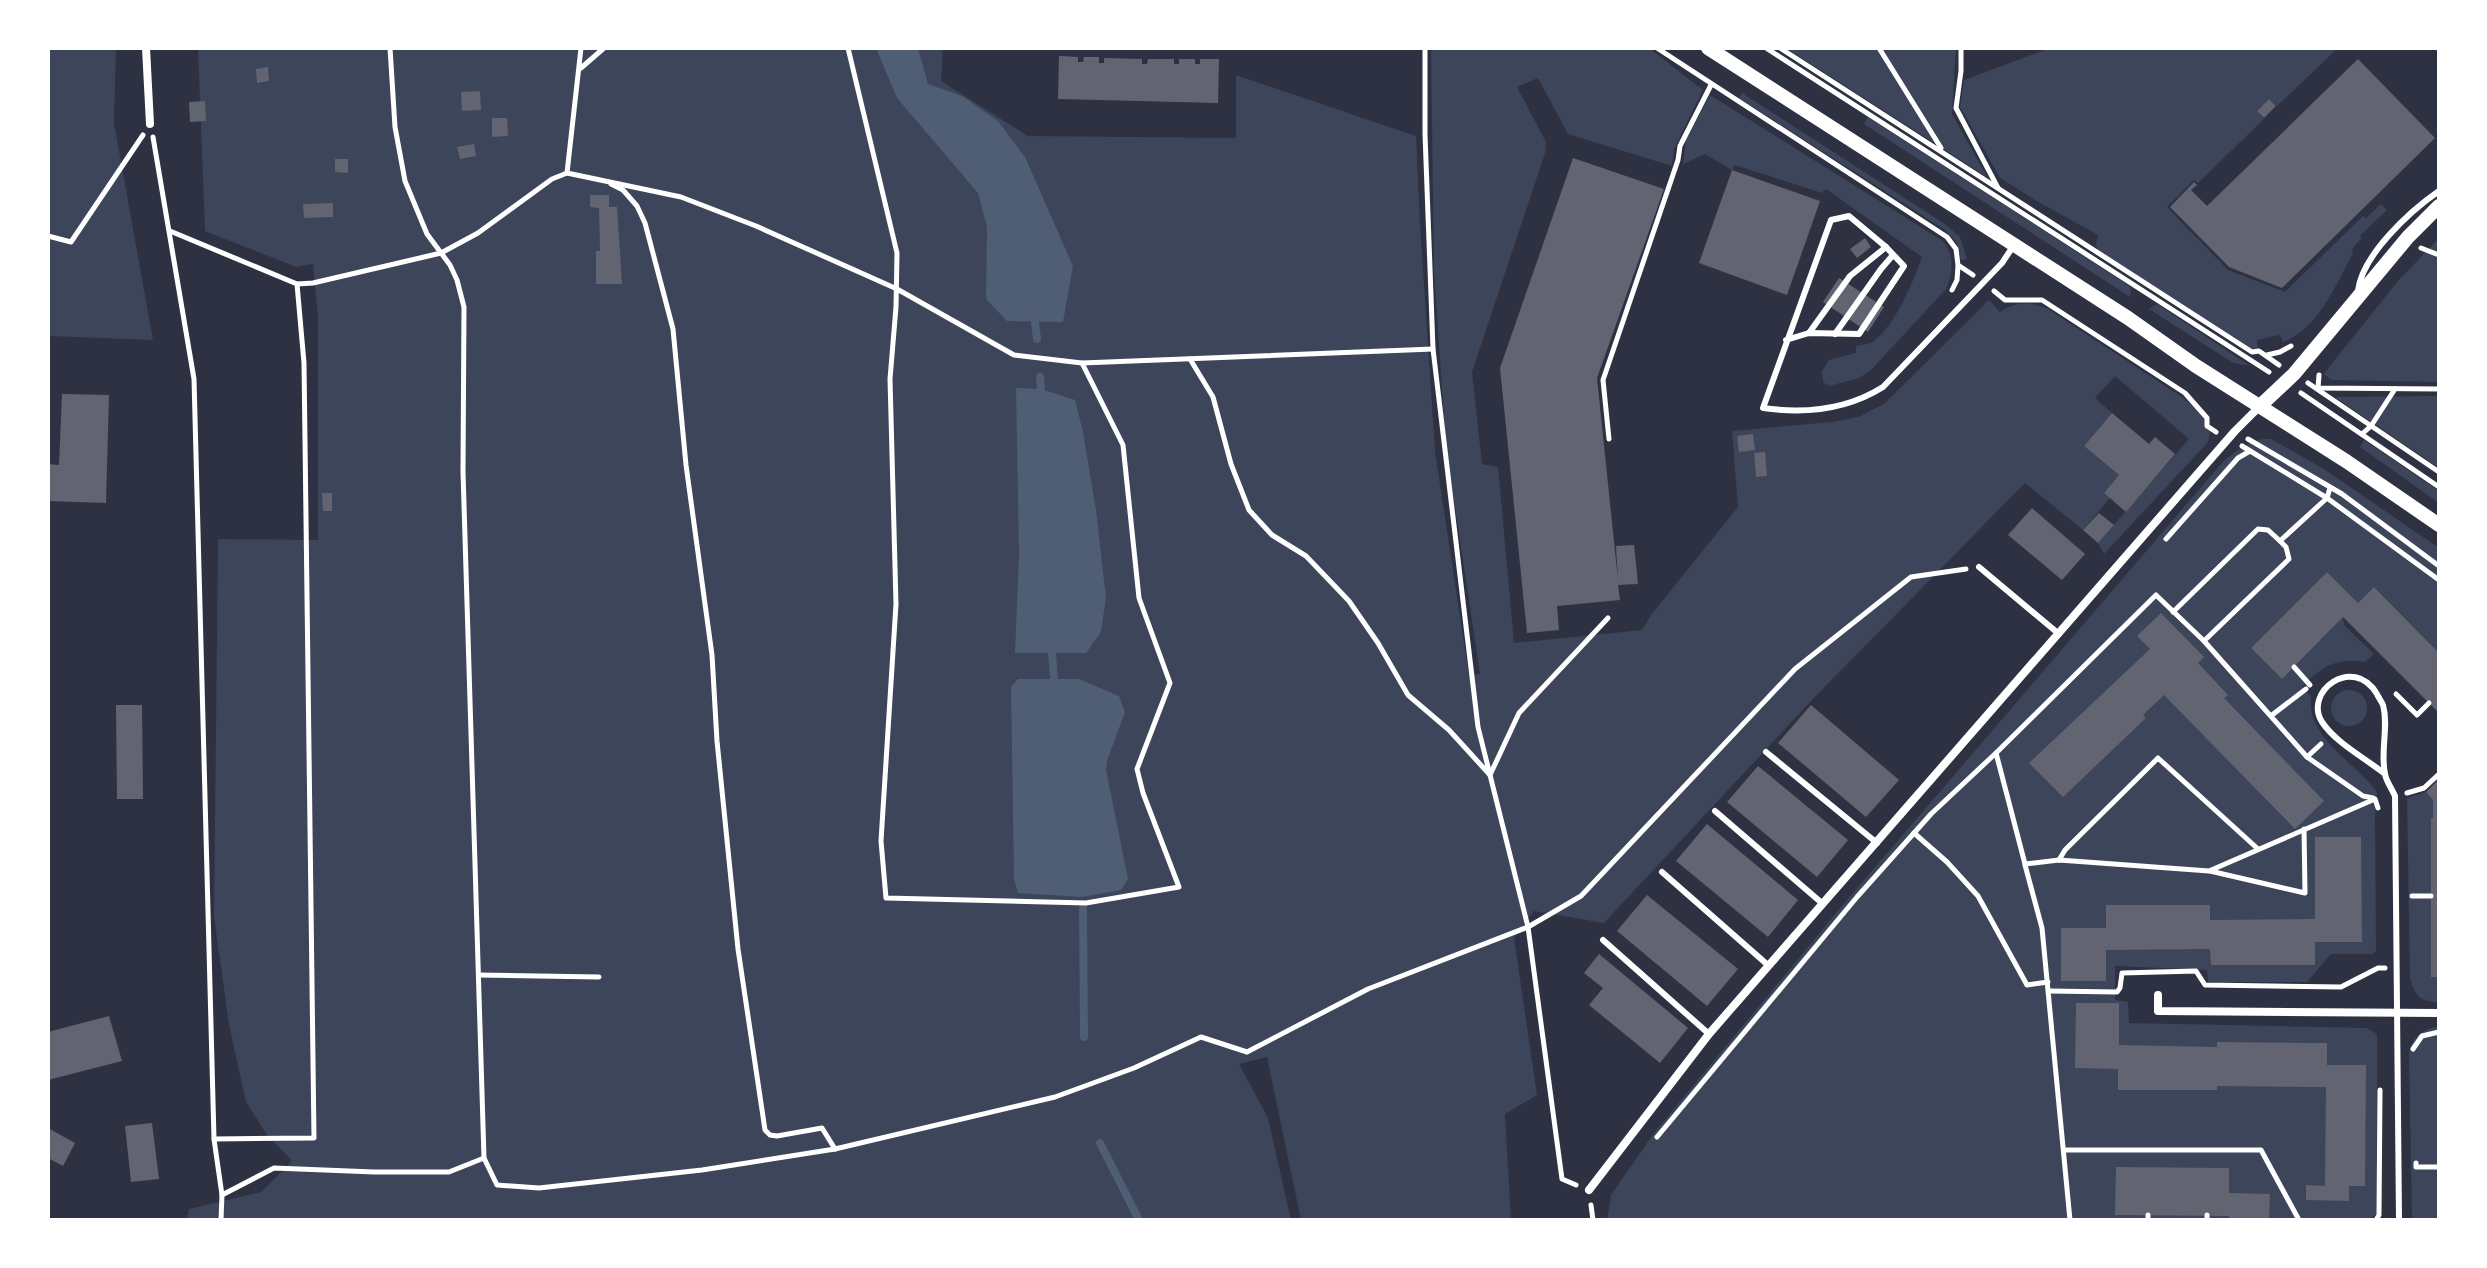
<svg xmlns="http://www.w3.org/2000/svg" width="2487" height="1268" font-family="'Sofia Sans Condensed',sans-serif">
  <rect width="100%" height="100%" fill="#2d3142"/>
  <g fill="#3c4559">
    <polygon points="48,48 116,48 114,123 153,340 48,336"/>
    <path d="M198,48H943L941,81L1028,136L1236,138V75L1416,136L1420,223L1435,451L1469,676L1480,674L1446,447L1434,272L1431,48H1649L1703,90L1674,149L1672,166L1568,134L1538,78L1517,87L1546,142L1545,153L1472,372L1482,464L1498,467L1514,643L1642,630L1651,615L1738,507L1732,431L1832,422L1859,417L1885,403L1989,300L2000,312C2017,301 2030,301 2048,309L2182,397L2193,406L2211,428L2208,442L2104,554L2098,543L2189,439L2115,376L2095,398L2112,413L2084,446L2119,475L2104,493L2110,498L2083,530L2025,483L1811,701L1604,923L1534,911L1514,938L1537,1095L1505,1114L1511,1220H1301L1267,1057L1239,1064L1268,1118L1291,1220H187L189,1209L261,1192L292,1161L267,1135L246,1102L229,1025L214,917L218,539L318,540V319L313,264L296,267L205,231Z"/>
    <polygon points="1786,48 1956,48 1952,114 1987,177"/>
    <path d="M2050,48H2338L2277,106L2269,99L2257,111L2264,119L2198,183L2194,180L2167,207L2228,270L2285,292L2363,216L2366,218L2381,204L2387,210L2360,236L2362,238L2352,249L2353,253C2336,284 2319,329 2283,342L2280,335L2257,340L2258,349H2250L2098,252L2096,243L2098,235L2035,200L2000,178L1960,107L1964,80Z"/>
    <polygon points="1742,93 1945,224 1960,237 1967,259 1961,260 1957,243 1945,230 1739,98"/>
    <path d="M1710,95L1943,241C1955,256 1953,272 1946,289L1871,370L1859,378L1829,386L1823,382L1822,371L1829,360L1856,353V346C1862,345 1869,344 1874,341C1896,324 1913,282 1922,257L1826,189L1822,193L1735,165L1732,170L1705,154L1683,164L1686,140Z"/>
    <polygon points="1868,117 2131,287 2130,297 1864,124"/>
    <polygon points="2439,238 2439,382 2331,380 2324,374 2333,362 2398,281"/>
    <polygon points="2157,304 2250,366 2234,363 2224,357 2149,309"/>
    <polygon points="2439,396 2439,468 2336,398 2337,397"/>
    <path d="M2263,439H2271L2324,469L2439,548V653L2374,587L2358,603L2327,572L2251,648L2282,679L2343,617L2344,625L2374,654L2365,662C2337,657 2321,667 2302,687L2311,696C2306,739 2355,761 2377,792L2375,818L2376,951L2372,954H2331L2307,982H2208L2207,970L2115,966V1000L2128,1002L2129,1023L2367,1028L2377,1034V1213L2370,1220H1607L1611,1195L1654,1133L1846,901L2221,464C2234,451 2246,443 2263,439Z"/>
    <polygon points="2364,440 2439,491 2439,503 2360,447"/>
    <circle cx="2349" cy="708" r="18"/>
    <path d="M2426,792L2433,800V818L2431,819V977H2439V1002C2421,1002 2415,996 2410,979L2407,798Z"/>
    <path d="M2439,1026V1220H2412L2409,1052C2414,1035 2422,1030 2439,1026Z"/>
  </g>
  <g fill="#4f5d75">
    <polygon points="876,48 918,48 928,84 962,96 998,121 1025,157 1073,266 1063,322 1007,321 986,299 987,227 978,193 897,98"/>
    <polygon points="1016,388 1041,389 1075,400 1083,432 1096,510 1106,598 1101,632 1086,653 1015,653 1019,556"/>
    <polygon points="1018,679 1079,679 1119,696 1125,712 1107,761 1106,770 1128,879 1121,890 1082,897 1018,893 1014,879 1011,687"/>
  </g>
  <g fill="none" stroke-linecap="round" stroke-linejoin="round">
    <g stroke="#4f5d75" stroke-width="8">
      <polyline points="1035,322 1037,339"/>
      <polyline points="1040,377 1041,389"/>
      <polyline points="1052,653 1054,679"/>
      <polyline points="1083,908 1084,1037"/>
      <polyline points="1100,1143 1139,1220"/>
    </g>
  </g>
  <g fill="#626471">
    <polygon points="1059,56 1078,57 1078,62 1083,62 1084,57 1099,57 1099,63 1104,63 1104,58 1142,59 1142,64 1147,64 1148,59 1174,59 1174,64 1179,64 1179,59 1195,59 1195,64 1200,64 1200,59 1219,59 1218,103 1058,99"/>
    <polygon points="2358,59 2435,138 2282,288 2229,267 2170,207 2194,182 2197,185 2191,190 2207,206"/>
    <polygon points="268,67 269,81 257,83 256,69"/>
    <polygon points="480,91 481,110 462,111 461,92"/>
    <polygon points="2269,99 2276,106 2264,118 2257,111"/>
    <polygon points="205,101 206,121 190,122 189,102"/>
    <polygon points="492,118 507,118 508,136 492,137"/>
    <polygon points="474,144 476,156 460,159 457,147"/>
    <polygon points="1573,158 1664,189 1597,378 1618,580 1616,546 1634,545 1638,584 1618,585 1620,600 1557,606 1559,630 1527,633 1500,368"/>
    <polygon points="335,159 348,159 348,173 335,172"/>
    <polygon points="1732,170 1820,201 1787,295 1699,263"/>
    <polygon points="590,195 609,195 609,207 617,207 622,284 596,284 596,251 600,251 599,208 590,207"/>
    <polygon points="333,203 333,217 304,218 303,204"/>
    <polygon points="1865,238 1871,247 1857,258 1850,249"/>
    <polygon points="1839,278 1884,307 1868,332 1823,302"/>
    <polygon points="62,394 109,395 106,503 48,501 48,464 59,465"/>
    <polygon points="2112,413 2149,444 2155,437 2175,454 2126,512 2104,493 2119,475 2084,446"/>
    <polygon points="1753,434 1755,450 1739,452 1737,436"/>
    <polygon points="1765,452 1767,476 1756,477 1754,453"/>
    <polygon points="322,493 332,493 332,511 323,511"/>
    <polygon points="2032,508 2085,554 2062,580 2008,535"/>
    <polygon points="2099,513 2114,525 2098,543 2083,530"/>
    <polygon points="2327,572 2358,603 2374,587 2439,653 2439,713 2343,617 2282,679 2251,648"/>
    <polygon points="2161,613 2204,657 2198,663 2228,695 2224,698 2324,801 2295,829 2164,695 2143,715 2146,718 2063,797 2029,763 2150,649 2137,636"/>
    <polygon points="116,705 142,705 143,799 117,799"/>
    <polygon points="1811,705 1899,780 1866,817 1778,743"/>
    <polygon points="1758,766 1848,840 1817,877 1727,802"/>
    <polygon points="2439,779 2439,977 2431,977 2431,818 2433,818 2433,800 2426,792"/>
    <polygon points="1707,824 1798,900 1768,937 1676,861"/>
    <polygon points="2315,837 2361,837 2362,942 2315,942 2315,965 2211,965 2210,949 2106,950 2106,981 2061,981 2061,928 2106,928 2106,905 2210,905 2210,920 2315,919"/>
    <polygon points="1647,895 1738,969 1707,1006 1617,931"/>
    <polygon points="1599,954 1688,1028 1660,1063 1589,1005 1603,988 1584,973"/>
    <polygon points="2076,1003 2119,1003 2119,1045 2217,1047 2217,1042 2327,1043 2327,1065 2366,1065 2365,1186 2349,1186 2349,1201 2306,1200 2306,1185 2325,1186 2326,1087 2217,1086 2217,1090 2118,1090 2118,1069 2075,1068"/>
    <polygon points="109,1016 122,1061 48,1080 48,1032"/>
    <polygon points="152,1123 159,1179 131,1182 125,1126"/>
    <polygon points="48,1128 75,1143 63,1166 48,1158"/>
    <polygon points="2116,1167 2229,1168 2229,1193 2270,1194 2269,1220 2229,1220 2229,1216 2115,1215"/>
  </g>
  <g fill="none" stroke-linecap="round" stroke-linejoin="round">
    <g stroke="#fff" stroke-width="5">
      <polyline points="390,48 395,127 405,181 427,234 450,265 457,280 464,307 463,472 484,1158"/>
      <polyline points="848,48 897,253 896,307 890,379 896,604 881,841 886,898 1086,903 1179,887 1143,793 1137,769 1170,683 1139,598 1123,445 1082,363"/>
      <polyline points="1425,48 1425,134 1433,349 1478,727 1528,927 1562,1179 1576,1185"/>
      <polyline points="1657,48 1947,237 1956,249 1958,265 1973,275"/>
      <polyline points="1766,48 2269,372"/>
      <polyline points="1780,48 2252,352 2259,351 2279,365"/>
      <polyline points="1879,48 1941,148"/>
      <polyline points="1961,48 1961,71 1956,108 1998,188"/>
      <polyline points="581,68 604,48"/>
      <polyline points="153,137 194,379 214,1139 222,1195 221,1220"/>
      <polyline points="567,173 581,48"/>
      <polyline points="611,184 623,190 637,206 645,223 673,329 686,465 712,655 717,741 738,949 765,1130 770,1135 777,1136 822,1128 835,1149"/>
      <polyline points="170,231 297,284 313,283 441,253 478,233 552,179 567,173 681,197 756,226 897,289 1014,355 1082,363 1433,349"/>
      <polyline points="48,236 71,242 143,135"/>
      <polyline points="2421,248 2439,255"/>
      <polyline points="1952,290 1957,280 1958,266"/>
      <polyline points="1994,291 2005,300 2042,300 2185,393 2207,418 2207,426 2216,432"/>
      <polyline points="2267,355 2280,352 2291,346"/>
      <polyline points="1190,359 1213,397 1231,464 1249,510 1272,535 1306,556 1349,601 1378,643 1408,695 1449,730 1490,775 1519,713 1608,618"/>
      <polyline points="2319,375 2318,388 2439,389"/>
      <polyline points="2308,383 2439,472"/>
      <polyline points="2301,393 2439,487"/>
      <polyline points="2362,434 2371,426 2395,389"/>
      <polyline points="1609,439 1603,380 1678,160 1680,146 1711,85"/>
      <polyline points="2248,439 2342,494 2439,566"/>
      <polyline points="2242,446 2327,498 2439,580"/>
      <polyline points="2330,488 2327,498 2280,541 2286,547 2289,559 2204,641 2307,757 2363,796 2373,798"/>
      <polyline points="2166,539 2238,458 2250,451"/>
      <polyline points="2173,612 2258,529 2268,530 2280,541"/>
      <polyline points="2294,667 2310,685"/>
      <polyline points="2396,694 2417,715 2429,703"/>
      <polyline points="2272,715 2306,689"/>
      <polyline points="1996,753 2156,595 2204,641"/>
      <polyline points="2307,757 2321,744"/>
      <polyline points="2407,793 2424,788 2439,774"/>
      <polyline points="1914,833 1947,862 1978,896 2027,985 2048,982"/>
      <polyline points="2059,860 2065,850 2158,758 2258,849"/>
      <polyline points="2025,865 2042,928 2070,1220"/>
      <polyline points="2210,871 2305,893 2304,829"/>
      <polyline points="2412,896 2431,896"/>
      <polyline points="479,975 599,977"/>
      <polyline points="2049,991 2117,992 2120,988 2122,973 2196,971 2205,985 2341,987 2378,968 2385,968"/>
      <polyline points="2413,1049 2422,1036 2439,1032"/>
      <polyline points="1657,1137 1857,897 1931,814 1996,753 2025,864 2059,860 2209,871 2375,799 2378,808"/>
      <polyline points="214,1139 314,1138 304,363 297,284"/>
      <polyline points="2065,1150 2261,1150 2299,1220"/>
      <polyline points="2416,1163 2416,1167 2439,1167"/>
      <polyline points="222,1195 274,1168 374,1172 449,1172 484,1158 497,1185 539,1188 702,1170 835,1149 1055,1097 1134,1068 1201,1037 1247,1052 1368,989 1528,927 1581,896 1795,669 1911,577 1966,569"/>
      <polyline points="1591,1205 1593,1220"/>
      <polyline points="2148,1215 2148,1220"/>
      <polyline points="2207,1215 2207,1220"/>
      <polyline points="2376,1220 2379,1215 2380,1090"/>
    </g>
    <g stroke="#fff" stroke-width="6">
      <path d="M2358,291C2362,255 2410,211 2439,191"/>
      <polyline points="1809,333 1850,276 1886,247"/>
      <polyline points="1835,334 1881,269 1893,255"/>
      <path d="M1786,340L1809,333L1859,334L1904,266L1886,247L1849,216L1831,220L1763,408C1805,414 1848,409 1883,387L2002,263L2014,245"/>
      <polyline points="1979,567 2059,634"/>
      <polyline points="1766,752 1877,843"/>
      <path d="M2385,774C2365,758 2336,743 2322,722C2303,692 2353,654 2377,694C2377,695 2383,704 2383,705C2389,726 2380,752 2385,774C2386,781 2392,789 2395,796L2399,1220"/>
      <polyline points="1715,811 1823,904"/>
      <polyline points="1662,872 1769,966"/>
      <polyline points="1603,940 1709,1034"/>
    </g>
    <g stroke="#fff" stroke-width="8">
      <polyline points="146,48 150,124"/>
      <polyline points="2158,995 2158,1011 2439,1013"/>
      <polyline points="1589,1190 1709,1034 2235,431 2260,406"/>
    </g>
    <g stroke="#fff" stroke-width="14">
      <polyline points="1708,48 2128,318 2196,366 2346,461 2439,525"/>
      <polyline points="2260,406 2294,374 2408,237 2439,206"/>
    </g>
  </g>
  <rect width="2487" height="1268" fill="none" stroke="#ffffff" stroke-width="100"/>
</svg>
